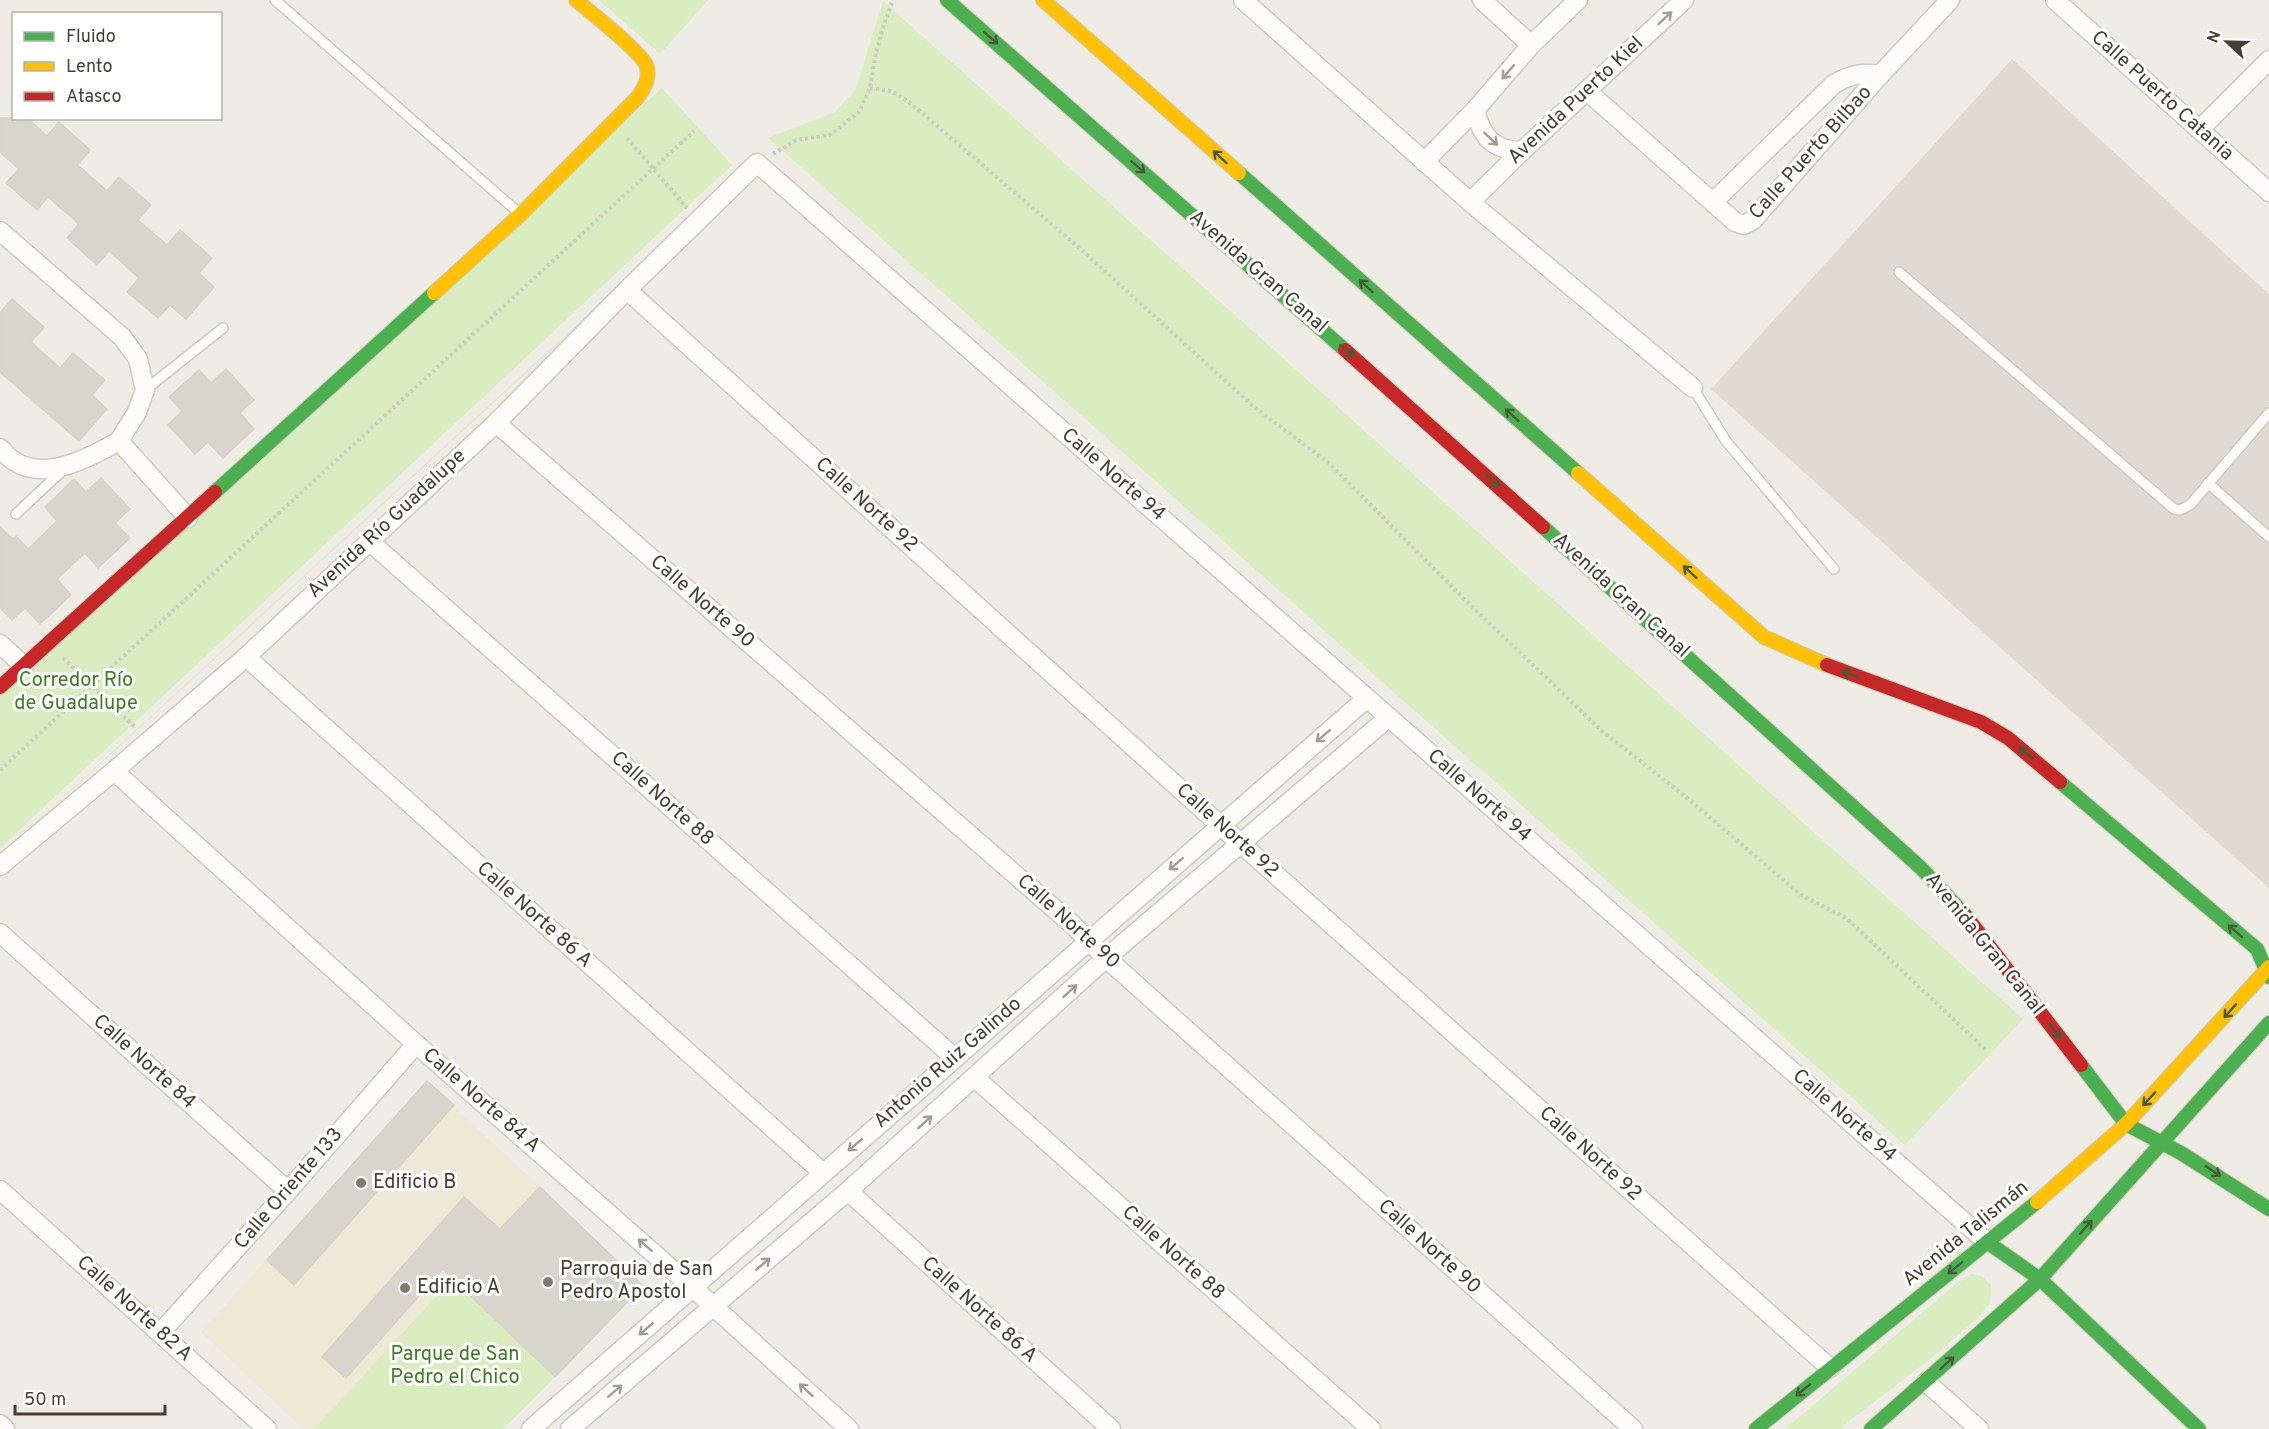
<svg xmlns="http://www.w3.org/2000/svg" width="2269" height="1429" font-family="Overpass,sans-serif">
  <rect width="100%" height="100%" fill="#efece5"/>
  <polygon fill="#dfdbd3" points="2012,59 2269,294 2269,888 1711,389"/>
  <polygon fill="#eee9d6" points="427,1081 540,1187 314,1429 303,1429 201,1332"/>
  <g fill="#daedc1">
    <polygon points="599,0 708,0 660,54"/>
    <polygon points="883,1 2023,1019 1905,1145 768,138 835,112 856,89"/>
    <polygon points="662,88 732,165 0,848 0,679"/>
    <polygon points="757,159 758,160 0,856 0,855"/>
    <polygon points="1971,1274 1982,1276 1991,1285 1990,1303 1979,1317 1929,1360 1839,1429 1785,1429 1957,1283"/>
    <polygon points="453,1278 555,1377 503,1429 314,1429"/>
  </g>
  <g fill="#d8d5cd" stroke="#d7d3cb" stroke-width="1.5">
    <polygon points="0,118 27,118 47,136 59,122 90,150 78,165 107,191 119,177 151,205 138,220 167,245 180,230 212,258 199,273 214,287 186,319 170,305 158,318 127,292 139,278 109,251 97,265 67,238 79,224 48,197 37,210 6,183 19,169 0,152"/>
    <polygon points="12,299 44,327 31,342 60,368 73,353 105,380 92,395 107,409 79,441 0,372 0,313"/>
    <polygon points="226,369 254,400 240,413 254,429 223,458 208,442 195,454 168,425 182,411 169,397 199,370 211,383"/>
    <polygon points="101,478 130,509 115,523 130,538 98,568 85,553 57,579 71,595 40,624 25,608 12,620 0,608 0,527 13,539 16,536 28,549 57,521 45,507 74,479 86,492"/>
    <polygon points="427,1081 454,1105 294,1285 267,1260"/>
    <polygon points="540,1187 643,1286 555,1377 443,1269 346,1378 322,1357 464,1197 500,1229"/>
  </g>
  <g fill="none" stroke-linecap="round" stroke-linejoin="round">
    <defs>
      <g id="lane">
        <polyline points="275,0 519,213"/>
        <polyline points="1899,272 2174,509 2180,510 2190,505 2269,413"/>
        <polyline points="1693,388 1726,441 1834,569"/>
        <polyline points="145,390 223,328"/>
        <polyline points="2208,483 2269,537"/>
        <polyline points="16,514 64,469"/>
      </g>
      <g id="street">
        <polyline points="1243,0 1470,202 1693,388"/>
        <polyline points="1482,0 1531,45"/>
        <polyline points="2055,0 2269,192"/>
        <polyline points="1587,91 1735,222 1744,225 1753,220 1880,75 1950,0"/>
        <path d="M1475,110C1482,137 1492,150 1522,151"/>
        <polyline points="2200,129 2269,60"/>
        <polyline points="1424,162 1475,110 1531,45 1578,0"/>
        <polyline points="1470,202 1522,151 1684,0"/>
        <path d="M1713,202L1834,84C1850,75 1861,72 1880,75"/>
        <polyline points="0,231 122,337 138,359 145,390 137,412 119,441 188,518"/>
        <polyline points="627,290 1221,826 1830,1368"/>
        <polyline points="496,423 1072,924 1106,958 1633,1429"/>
        <path d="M0,448C4,452 9,458 14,461C45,482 91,457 119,441"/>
        <polyline points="369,541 955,1058"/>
        <polyline points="0,644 24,666"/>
        <polyline points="246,657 823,1173"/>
        <polyline points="114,771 416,1044 693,1288 849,1429"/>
        <polyline points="0,866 114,771 246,657 496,423 627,290 757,163 1987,1242"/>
        <polyline points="0,933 288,1191"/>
        <polyline points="975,1078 1371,1429"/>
        <polyline points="0,1190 267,1429"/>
        <polyline points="848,1191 1111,1429"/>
        <polyline points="161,1332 288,1191 416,1044"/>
        <polyline points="1926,1382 1979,1429"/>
        <polyline points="0,1424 5,1429"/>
        <polyline points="531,1429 1367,698"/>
        <polyline points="570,1429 848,1191 1106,958 1389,717"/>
      </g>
      <g id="fast">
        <polyline points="947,0 1345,350"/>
        <polyline points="1239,173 1578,473"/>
        <polyline points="215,492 434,293"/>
        <polyline points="1543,527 1921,868 1966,916"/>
        <polyline points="2060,782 2257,949 2269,977"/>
        <polyline points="2081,1065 2126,1124 2181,1153 2269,1209"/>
        <polyline points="1987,1242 2040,1279 2199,1429"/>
        <polyline points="1756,1429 2037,1202"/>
        <polyline points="1871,1429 2040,1279 2269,1023"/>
      </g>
      <g id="slow">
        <polyline points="1043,0 1239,173"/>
        <path d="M434,293L521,214L638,97C644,88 650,78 647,67C643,53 590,12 576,0"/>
        <polyline points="1578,473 1764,637 1827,665"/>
        <polyline points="2037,1202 2126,1124 2269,967"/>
      </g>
      <g id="jam">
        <polyline points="1345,350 1543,527"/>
        <polyline points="1827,665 1981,722 2008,738 2060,782"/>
        <polyline points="0,687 215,492"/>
        <polyline points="1966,916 2081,1065"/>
      </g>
    </defs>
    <use href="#lane" stroke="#cdcac3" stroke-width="12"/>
    <use href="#street" stroke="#cdcac3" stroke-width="21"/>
    <use href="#fast" stroke="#cfcabb" stroke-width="16"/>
    <use href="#slow" stroke="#cfcabb" stroke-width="16"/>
    <use href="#jam" stroke="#cfcabb" stroke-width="16"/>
    <g stroke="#cdcac5" stroke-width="4" stroke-dasharray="3 3" stroke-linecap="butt">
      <polyline points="870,88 891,91 909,102 1084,252 1254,407 1330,464 1463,598 1603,732 1680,792 1801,895 1846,918 1986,1050"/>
      <polyline points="627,138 687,208"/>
      <polyline points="773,154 796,140 830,135 859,112 870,88 876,53 884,24 893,0"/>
      <polyline points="63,658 136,728"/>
      <polyline points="0,770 694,131"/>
    </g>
    <use href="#lane" stroke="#fdfcfb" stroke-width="9"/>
    <use href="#street" stroke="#fdfcfb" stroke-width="18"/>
    <use href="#fast" stroke="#4caf50" stroke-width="14"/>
    <use href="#slow" stroke="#ffc107" stroke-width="14"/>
    <use href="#jam" stroke="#c62828" stroke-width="14"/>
  </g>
  <defs><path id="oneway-shaft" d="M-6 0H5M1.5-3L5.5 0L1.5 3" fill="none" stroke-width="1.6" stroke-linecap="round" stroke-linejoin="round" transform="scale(1.5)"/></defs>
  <g stroke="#a19d96">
    <use href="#oneway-shaft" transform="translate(1665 18) rotate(-43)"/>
    <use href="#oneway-shaft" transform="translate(1508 72) rotate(131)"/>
    <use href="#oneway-shaft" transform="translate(1491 139) rotate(43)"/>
    <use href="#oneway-shaft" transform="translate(1323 736) rotate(139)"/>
    <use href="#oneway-shaft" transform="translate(1176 864) rotate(139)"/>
    <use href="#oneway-shaft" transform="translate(1070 991) rotate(-42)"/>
    <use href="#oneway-shaft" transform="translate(925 1122) rotate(-42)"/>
    <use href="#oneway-shaft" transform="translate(855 1145) rotate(139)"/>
    <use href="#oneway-shaft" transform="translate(645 1245) rotate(-139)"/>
    <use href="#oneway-shaft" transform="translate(763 1264) rotate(-41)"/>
    <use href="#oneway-shaft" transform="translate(646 1329) rotate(139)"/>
    <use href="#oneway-shaft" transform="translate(806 1390) rotate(-138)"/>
    <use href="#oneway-shaft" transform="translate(615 1391) rotate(-41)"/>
  </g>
  <g stroke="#475a39">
    <use href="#oneway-shaft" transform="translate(991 38) rotate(41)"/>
    <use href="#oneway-shaft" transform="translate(1220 157) rotate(-138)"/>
    <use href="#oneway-shaft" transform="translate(1138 167) rotate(41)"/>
    <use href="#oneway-shaft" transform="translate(1366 286) rotate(-138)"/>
    <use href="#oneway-shaft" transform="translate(1347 351) rotate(42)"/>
    <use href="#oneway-shaft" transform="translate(1512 415) rotate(-138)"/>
    <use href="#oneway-shaft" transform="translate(1493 481) rotate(42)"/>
    <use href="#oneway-shaft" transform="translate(1690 572) rotate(-138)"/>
    <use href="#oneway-shaft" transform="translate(1850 674) rotate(-160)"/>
    <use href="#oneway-shaft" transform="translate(2026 753) rotate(-140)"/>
    <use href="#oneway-shaft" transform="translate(2235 931) rotate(-139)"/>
    <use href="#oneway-shaft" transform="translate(2230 1011) rotate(132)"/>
    <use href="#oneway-shaft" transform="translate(2055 1031) rotate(52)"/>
    <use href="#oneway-shaft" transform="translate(2149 1099) rotate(133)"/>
    <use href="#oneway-shaft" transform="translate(2213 1171) rotate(34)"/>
    <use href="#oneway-shaft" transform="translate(2086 1227) rotate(-48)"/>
    <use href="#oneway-shaft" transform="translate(1955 1268) rotate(141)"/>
    <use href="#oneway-shaft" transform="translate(1947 1363) rotate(-42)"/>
    <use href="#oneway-shaft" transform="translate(1803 1390) rotate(141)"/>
  </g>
  <g fill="#807b70" stroke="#fff" stroke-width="2">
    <circle cx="361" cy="1183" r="6"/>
    <circle cx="548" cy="1282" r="6"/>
    <circle cx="405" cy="1288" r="6"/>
  </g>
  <g text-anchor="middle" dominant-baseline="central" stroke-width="6" stroke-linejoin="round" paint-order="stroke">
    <g font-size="20" fill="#453e31" stroke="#fff">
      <text transform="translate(2162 96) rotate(42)">Calle Puerto Catania</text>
      <text transform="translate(1576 101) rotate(-43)">Avenida Puerto Kiel</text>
      <text transform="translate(1811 153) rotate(-48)">Calle Puerto Bilbao</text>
      <text transform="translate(1258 272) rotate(41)">Avenida Gran Canal</text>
      <text transform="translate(1113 475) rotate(41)">Calle Norte 94</text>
      <text transform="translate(866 505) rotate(42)">Calle Norte 92</text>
      <text transform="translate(387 524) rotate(-43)">Avenida Río Guadalupe</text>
      <text transform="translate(1621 596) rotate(42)">Avenida Gran Canal</text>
      <text transform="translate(702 602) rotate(41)">Calle Norte 90</text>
      <text transform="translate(1479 796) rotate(41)">Calle Norte 94</text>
      <text transform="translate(662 799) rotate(42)">Calle Norte 88</text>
      <text transform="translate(1227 831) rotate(42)">Calle Norte 92</text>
      <text transform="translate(534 915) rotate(42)">Calle Norte 86 A</text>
      <text transform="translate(1068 922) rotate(42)">Calle Norte 90</text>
      <text transform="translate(1984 944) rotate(51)">Avenida Gran Canal</text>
      <text transform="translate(144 1062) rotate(42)">Calle Norte 84</text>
      <text transform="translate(948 1063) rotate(-41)">Antonio Ruiz Galindo</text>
      <text transform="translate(481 1101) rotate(41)">Calle Norte 84 A</text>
      <text transform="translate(1844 1116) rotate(41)">Calle Norte 94</text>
      <text transform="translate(1590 1154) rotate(42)">Calle Norte 92</text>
      <text transform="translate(289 1189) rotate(-49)">Calle Oriente 133</text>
      <text transform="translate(1966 1234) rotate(-39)">Avenida Talismán</text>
      <text transform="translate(1429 1247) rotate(42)">Calle Norte 90</text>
      <text transform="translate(1173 1253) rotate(42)">Calle Norte 88</text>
      <text transform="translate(134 1309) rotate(42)">Calle Norte 82 A</text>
      <text transform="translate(979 1310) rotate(42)">Calle Norte 86 A</text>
    </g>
    <g font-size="20" fill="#3d7c1f" stroke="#fff">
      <text x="76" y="681">Corredor Río<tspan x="76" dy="23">de Guadalupe</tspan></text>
      <text x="455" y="1355">Parque de San<tspan x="455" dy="23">Pedro el Chico</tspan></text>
    </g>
    <g font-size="20" fill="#453e31" stroke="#fff" text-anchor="start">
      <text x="373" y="1183">Edificio B</text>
      <text x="560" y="1270">Parroquia de San<tspan x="560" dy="23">Pedro Apostol</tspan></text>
      <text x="417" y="1288">Edificio A</text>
    </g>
  </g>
  <rect x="12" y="12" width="210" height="108" fill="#ffffff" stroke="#b5b2ad" stroke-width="1.5"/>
  <rect x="24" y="32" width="30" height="9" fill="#4caf50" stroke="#b5b2ad" stroke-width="1.5"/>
  <text x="66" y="42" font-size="18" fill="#453e31">Fluido</text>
  <rect x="24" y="62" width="30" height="9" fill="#ffc107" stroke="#b5b2ad" stroke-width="1.5"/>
  <text x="66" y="72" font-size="18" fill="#453e31">Lento</text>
  <rect x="24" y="92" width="30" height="9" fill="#c62828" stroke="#b5b2ad" stroke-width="1.5"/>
  <text x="66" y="102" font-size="18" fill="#453e31">Atasco</text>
  <g transform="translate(2227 42) rotate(292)" stroke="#ffffff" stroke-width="4.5" paint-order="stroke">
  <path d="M0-4.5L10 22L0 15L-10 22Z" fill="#453e31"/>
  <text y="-9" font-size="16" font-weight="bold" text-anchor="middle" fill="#453e31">N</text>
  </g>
  <path d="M15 1405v9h150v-9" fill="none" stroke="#453e31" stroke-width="3"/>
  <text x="24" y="1405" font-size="18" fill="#453e31" stroke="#ffffff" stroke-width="4.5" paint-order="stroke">50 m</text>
</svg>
